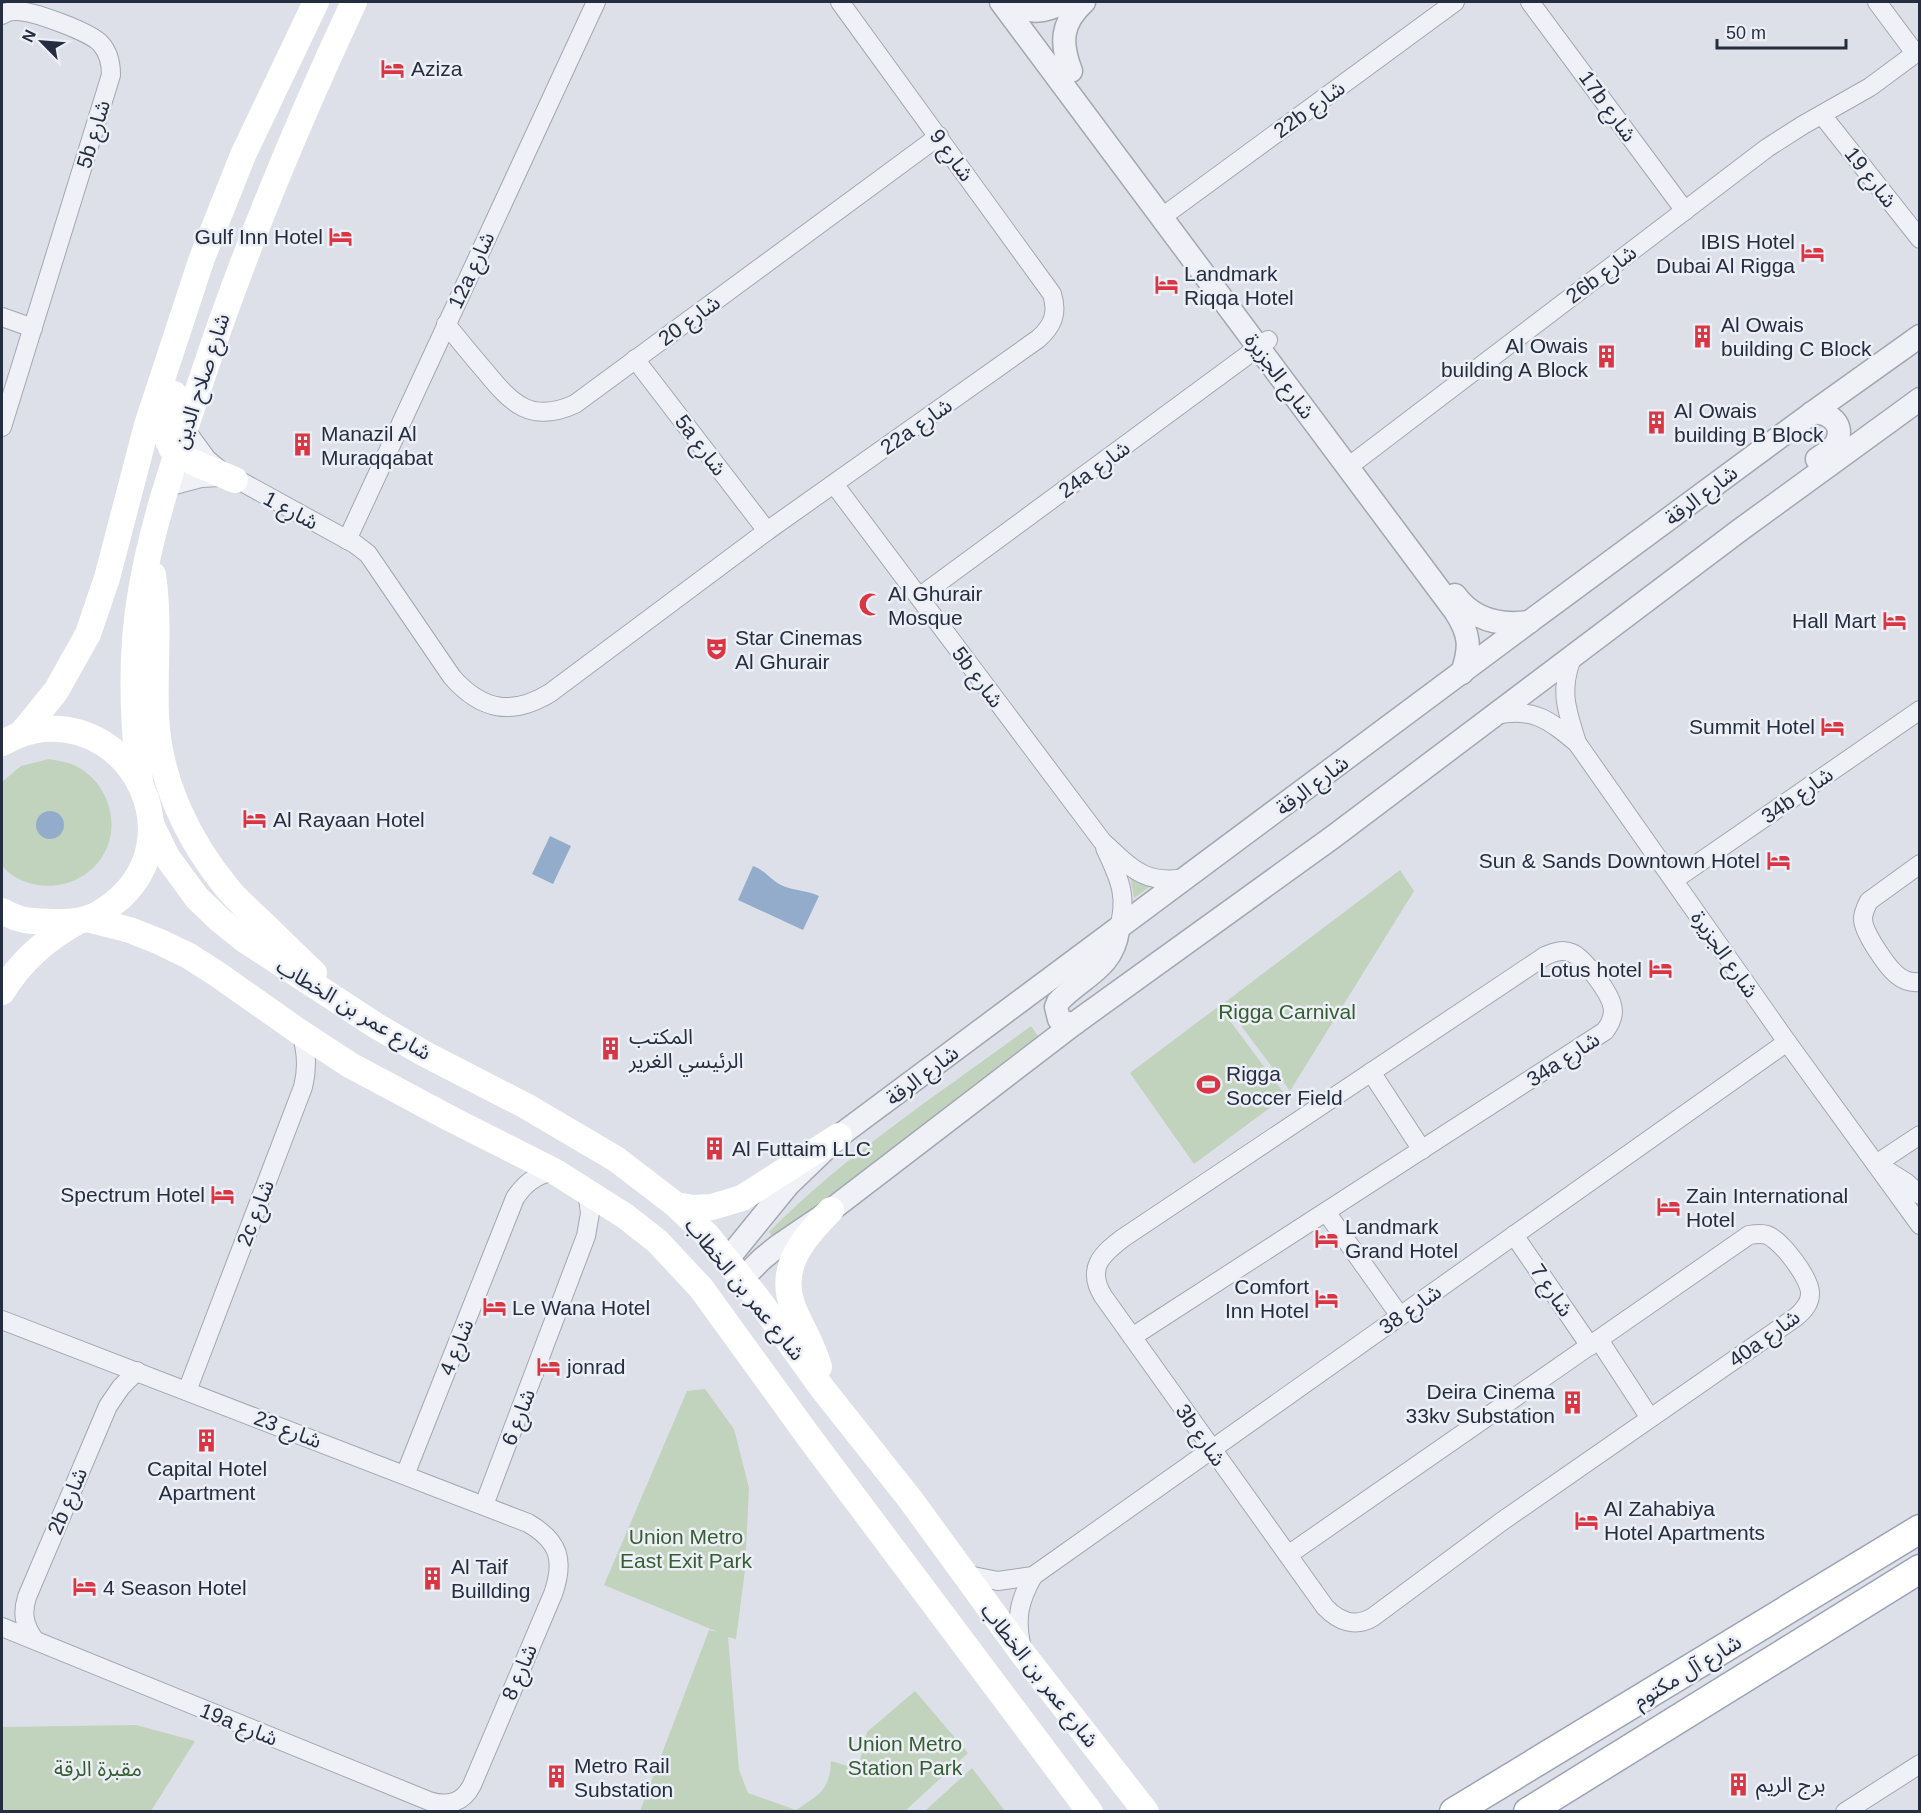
<svg xmlns="http://www.w3.org/2000/svg" width="1921" height="1813" font-family="Arial,'Noto Sans Arabic',sans-serif">
  <rect width="100%" height="100%" fill="#dde0e8"/>
  <g fill="#c1d3bd">
    <path d="M49,759C58,761 69,762 76,766C109,783 122,826 102,857C80,891 29,896 2,866V782L21,766Z"/>
    <polygon points="1400,870 1414,891 1290,1091 1224,1003"/>
    <polygon points="1130,876 1151,886 1134,898"/>
    <polygon points="1219,1006 1286,1096 1194,1164 1130,1073"/>
    <path d="M1031,1026L1042,1042L776,1240L769,1232C847,1153 942,1092 1031,1026Z"/>
    <path d="M705,1389L734,1429L749,1488L745,1570L736,1639L728,1637L739,1770L748,1793L796,1810C819,1795 830,1790 831,1761L858,1769L867,1732L915,1691L968,1753L905,1811H640L709,1630L718,1632L604,1585L687,1391Z"/>
    <polygon points="136,1725 195,1741 151,1811 2,1811 2,1727"/>
    <polygon points="972,1768 1005,1811 925,1811"/>
  </g>
  <g fill="#94accc">
    <circle cx="50" cy="825" r="14"/>
    <polygon points="550,836 571,846 553,884 532,874"/>
    <path d="M753,866C766,871 770,879 781,885C794,891 806,890 819,896L803,930L738,900Z"/>
  </g>
  <g fill="none" stroke-linecap="round" stroke-linejoin="round">
    <defs>
      <g id="minor">
        <polyline points="1530,2 1685,211"/>
        <polyline points="1877,2 1915,53"/>
        <path d="M2,15C6,12 10,11 15,11C31,10 91,32 101,44C109,53 111,63 111,75L2,427"/>
        <polyline points="1822,115 1920,239"/>
        <polyline points="1162,217 1455,2"/>
        <polyline points="2,317 33,328"/>
        <path d="M446,324C459,340 472,356 485,371C512,404 531,424 575,404L939,136"/>
        <polyline points="635,359 767,531"/>
        <path d="M185,429L207,459L220,470L355,544L368,554L452,677C482,711 512,716 550,693L767,531L1038,339C1053,326 1058,313 1052,294L840,2"/>
        <polyline points="1348,467 1767,148 1803,125 1870,87 1920,50"/>
        <path d="M834,484L1102,841C1131,868 1144,885 1186,878"/>
        <polyline points="167,487 201,478 220,477"/>
        <polyline points="347,540 596,2"/>
        <polyline points="919,597 1268,340"/>
        <path d="M1572,658C1559,692 1567,710 1577,743"/>
        <path d="M1496,715C1533,707 1549,720 1577,743L1787,1042L1920,1225"/>
        <path d="M1105,848C1119,878 1129,897 1118,930"/>
        <path d="M1920,864L1869,901C1866,907 1863,912 1863,919C1863,932 1887,967 1897,975C1904,981 1911,983 1920,982"/>
        <polyline points="1674,880 1920,710"/>
        <polyline points="1371,1072 1422,1150"/>
        <polyline points="1876,1164 1920,1135"/>
        <polyline points="1883,1168 1907,1183 1920,1195"/>
        <polyline points="1326,1212 1400,1316"/>
        <polyline points="1514,1235 1590,1346"/>
        <path d="M2,1320L528,1523C559,1541 565,1560 553,1594L472,1785C463,1803 448,1807 429,1801L2,1627"/>
        <path d="M1132,1337L1605,1031C1611,1023 1615,1015 1612,1005C1609,992 1584,958 1572,953C1562,949 1554,952 1545,956L1123,1238C1102,1254 1086,1268 1103,1296L1325,1607C1338,1621 1355,1628 1373,1617L1501,1522L1796,1317C1803,1311 1810,1304 1810,1294C1811,1279 1781,1240 1767,1235C1761,1233 1755,1234 1749,1235L1288,1555"/>
        <polyline points="1599,1340 1650,1418"/>
        <path d="M187,1391L303,1087C308,1068 307,1052 301,1033"/>
        <path d="M405,1475L515,1198C525,1183 536,1175 554,1171"/>
        <polyline points="484,1505 586,1236 590,1213 587,1191"/>
        <polyline points="963,1574 998,1581 1033,1576 1787,1042"/>
        <path d="M34,1639C24,1625 22,1613 27,1597L108,1406L121,1387L137,1371"/>
        <path d="M1022,1648C1015,1619 1019,1601 1033,1576"/>
        <polyline points="1845,1812 1920,1764"/>
      </g>
      <g id="tertiary">
        <path d="M1001,2L1455,611C1470,634 1471,647 1462,673"/>
        <path d="M1012,2C1030,16 1046,11 1066,2"/>
        <path d="M1071,71C1060,43 1061,23 1084,2"/>
        <path d="M1812,413C1829,411 1846,425 1836,443C1832,450 1824,454 1817,459"/>
        <path d="M1455,595C1473,620 1500,626 1529,622"/>
        <path d="M1075,1023L1069,1024L1059,1019L1056,1007L1058,1002C1082,976 1113,969 1118,930"/>
        <polyline points="727,1260 788,1185 839,1136 1529,622 1812,413 1920,336"/>
        <polyline points="742,1279 762,1259 778,1246 831,1210 1075,1023 1333,837 1740,530 1920,399"/>
      </g>
      <g id="primary">
        <polyline points="1454,1812 1920,1529"/>
        <polyline points="1528,1812 1920,1569"/>
      </g>
    </defs>
    <use href="#minor" stroke="#a2a7b2" stroke-width="20"/>
    <use href="#tertiary" stroke="#a2a7b2" stroke-width="25"/>
    <use href="#primary" stroke="#9ba4b5" stroke-width="31"/>
    <use href="#minor" stroke="#f0f1f6" stroke-width="18"/>
    <use href="#tertiary" stroke="#f0f1f6" stroke-width="22"/>
    <g stroke="#fff" stroke-width="26">
      <path d="M174,394C167,418 159,433 176,455L235,480"/>
      <path d="M153,575C160,622 154,669 156,716C159,780 188,841 229,890C237,900 248,909 258,919C277,937 295,955 314,973"/>
      <polyline points="21,734 56,691 88,634 107,578 147,425 202,258 243,155 316,2"/>
      <path d="M2,743C15,736 29,730 44,729C135,722 188,836 120,898C99,916 85,923 58,922C35,921 22,923 2,911"/>
      <path d="M140,781C132,718 130,654 141,591C153,519 178,450 201,381C244,251 296,126 354,2"/>
      <polyline points="151,824 167,857 197,898 220,920 245,940 375,1025 423,1053 526,1106 616,1159 676,1205 707,1235 761,1303 822,1388 910,1499 1023,1654 1146,1812"/>
      <polyline points="87,919 130,930 160,942 189,956 217,974 301,1033 350,1065 451,1119 554,1171 625,1216 657,1241 701,1288 809,1437 1090,1812"/>
      <path d="M2,992C21,961 45,940 77,922"/>
      <polyline points="676,1205 693,1208 712,1207 742,1198 839,1136"/>
      <path d="M819,1367C813,1345 801,1327 793,1307C777,1267 805,1236 831,1210"/>
    </g>
    <use href="#primary" stroke="#fff" stroke-width="28"/>
  </g>
  <defs>
    <symbol id="hotel-bare" viewBox="-9 -9 18 18"><path d="M-6-4.5h1.5V1H6V5H4.5V3h-9V5H-6ZM-4 0a1.8 1.8 0 1 1 3.6 0ZM.5 0V-2.5h3Q6-2.5 6 0Z" fill="#da3543" stroke="#eceff6" stroke-width="2.5" paint-order="stroke"/></symbol>
    <symbol id="building-bare" viewBox="-9 -9 18 18"><path d="M-4-6H4V6H1V3H-1V6H-4ZM-2.5-4.3h1.7v1.8h-1.7ZM.8-4.3h1.7v1.8H.8ZM-2.5-1h1.7V.8h-1.7ZM.8-1h1.7V.8H.8Z" fill="#da3543" stroke="#eceff6" stroke-width="2.5" paint-order="stroke"/></symbol>
    <symbol id="mosque-bare" viewBox="-9 -9 18 18"><path d="M3.5-4.9A6 6 0 1 0 3.5 4.9A5 5 0 1 1 3.5-4.9Z" fill="#da3543" stroke="#eceff6" stroke-width="2.5" paint-order="stroke"/></symbol>
    <symbol id="theatre-bare" viewBox="-9 -9 18 18"><path d="M-5-5.5Q0-4 5-5.5V0Q5 5 0 6Q-5 5-5 0ZM-3.3-2.5H-1v1.5H-3.3ZM1-2.5H3.3v1.5H1ZM-2.8 1Q0 5.5 2.8 1Z" fill="#da3543" stroke="#eceff6" stroke-width="2.5" paint-order="stroke"/></symbol>
    <symbol id="stadium-bare" viewBox="-9 -9 18 18"><path d="M0-5a6.5 5 0 1 0 0 10a6.5 5 0 1 0 0-10ZM-3.5-1.8h7v3.6h-7Z" fill="#da3543" stroke="#eceff6" stroke-width="2.5" paint-order="stroke"/></symbol>
  </defs>
  <g fill-rule="evenodd">
    <use href="#hotel-bare" x="376" y="52" width="33" height="33"/>
    <use href="#hotel-bare" x="324" y="220" width="33" height="33"/>
    <use href="#hotel-bare" x="1796" y="236" width="33" height="33"/>
    <use href="#hotel-bare" x="1150" y="268" width="33" height="33"/>
    <use href="#building-bare" x="1686" y="320" width="33" height="33"/>
    <use href="#building-bare" x="1590" y="340" width="33" height="33"/>
    <use href="#building-bare" x="1640" y="406" width="33" height="33"/>
    <use href="#building-bare" x="286" y="428" width="33" height="33"/>
    <use href="#mosque-bare" x="854" y="588" width="33" height="33"/>
    <use href="#hotel-bare" x="1878" y="604" width="33" height="33"/>
    <use href="#theatre-bare" x="700" y="632" width="33" height="33"/>
    <use href="#hotel-bare" x="1816" y="710" width="33" height="33"/>
    <use href="#hotel-bare" x="238" y="802" width="33" height="33"/>
    <use href="#hotel-bare" x="1762" y="844" width="33" height="33"/>
    <use href="#hotel-bare" x="1644" y="952" width="33" height="33"/>
    <use href="#building-bare" x="594" y="1032" width="33" height="33"/>
    <use href="#stadium-bare" x="1192" y="1068" width="33" height="33"/>
    <use href="#building-bare" x="698" y="1132" width="33" height="33"/>
    <use href="#hotel-bare" x="206" y="1178" width="33" height="33"/>
    <use href="#hotel-bare" x="1652" y="1190" width="33" height="33"/>
    <use href="#hotel-bare" x="1310" y="1222" width="33" height="33"/>
    <use href="#hotel-bare" x="1310" y="1282" width="33" height="33"/>
    <use href="#hotel-bare" x="478" y="1290" width="33" height="33"/>
    <use href="#hotel-bare" x="532" y="1350" width="33" height="33"/>
    <use href="#building-bare" x="1556" y="1386" width="33" height="33"/>
    <use href="#building-bare" x="190" y="1424" width="33" height="33"/>
    <use href="#hotel-bare" x="1570" y="1504" width="33" height="33"/>
    <use href="#building-bare" x="416" y="1562" width="33" height="33"/>
    <use href="#hotel-bare" x="68" y="1570" width="33" height="33"/>
    <use href="#building-bare" x="540" y="1760" width="33" height="33"/>
    <use href="#building-bare" x="1722" y="1768" width="33" height="33"/>
  </g>
  <g text-anchor="middle" dominant-baseline="central" stroke-width="5" stroke-linejoin="round" paint-order="stroke">
    <g font-size="21" fill="#252d40" stroke="#eceff6" text-anchor="start">
      <text x="411" y="68">Aziza</text>
      <text x="323" y="236" text-anchor="end">Gulf Inn Hotel</text>
      <text x="1795" y="241" text-anchor="end">IBIS Hotel<tspan x="1795" dy="24">Dubai Al Rigga</tspan></text>
      <text x="1184" y="273">Landmark<tspan x="1184" dy="24">Riqqa Hotel</tspan></text>
      <text x="1721" y="324">Al Owais<tspan x="1721" dy="24">building C Block</tspan></text>
      <text x="1588" y="345" text-anchor="end">Al Owais<tspan x="1588" dy="24">building A Block</tspan></text>
      <text x="1674" y="410">Al Owais<tspan x="1674" dy="24">building B Block</tspan></text>
      <text x="321" y="433">Manazil Al<tspan x="321" dy="24">Muraqqabat</tspan></text>
      <text x="888" y="593">Al Ghurair<tspan x="888" dy="24">Mosque</tspan></text>
      <text x="1876" y="620" text-anchor="end">Hall Mart</text>
      <text x="735" y="637">Star Cinemas<tspan x="735" dy="24">Al Ghurair</tspan></text>
      <text x="1815" y="726" text-anchor="end">Summit Hotel</text>
      <text x="273" y="819">Al Rayaan Hotel</text>
      <text x="1760" y="860" text-anchor="end">Sun &amp; Sands Downtown Hotel</text>
      <text x="1642" y="969" text-anchor="end">Lotus hotel</text>
      <text x="629" y="1036">المكتب<tspan x="629" dy="24">الرئيسي الغرير</tspan></text>
      <text x="1226" y="1073">Rigga<tspan x="1226" dy="24">Soccer Field</tspan></text>
      <text x="732" y="1148">Al Futtaim LLC</text>
      <text x="205" y="1194" text-anchor="end">Spectrum Hotel</text>
      <text x="1686" y="1195">Zain International<tspan x="1686" dy="24">Hotel</tspan></text>
      <text x="1345" y="1226">Landmark<tspan x="1345" dy="24">Grand Hotel</tspan></text>
      <text x="1309" y="1286" text-anchor="end">Comfort<tspan x="1309" dy="24">Inn Hotel</tspan></text>
      <text x="512" y="1307">Le Wana Hotel</text>
      <text x="567" y="1366">jonrad</text>
      <text x="1555" y="1391" text-anchor="end">Deira Cinema<tspan x="1555" dy="24">33kv Substation</tspan></text>
      <text x="207" y="1468" text-anchor="middle">Capital Hotel<tspan x="207" dy="24">Apartment</tspan></text>
      <text x="1604" y="1508">Al Zahabiya<tspan x="1604" dy="24">Hotel Apartments</tspan></text>
      <text x="451" y="1566">Al Taif<tspan x="451" dy="24">Buillding</tspan></text>
      <text x="103" y="1587">4 Season Hotel</text>
      <text x="574" y="1765">Metro Rail<tspan x="574" dy="24">Substation</tspan></text>
      <text x="1756" y="1784">برج الريم</text>
    </g>
    <g font-size="21" fill="#252d40" stroke="#eceff6">
      <text transform="translate(1608 106) rotate(54)">17b شارع</text>
      <text transform="translate(1309 109) rotate(-36)">22b شارع</text>
      <text transform="translate(93 134) rotate(-73)">5b شارع</text>
      <text transform="translate(952 155) rotate(54)">شارع 9</text>
      <text transform="translate(1871 177) rotate(52)">شارع 19</text>
      <text transform="translate(471 270) rotate(-65)">12a شارع</text>
      <text transform="translate(1601 274) rotate(-37)">26b شارع</text>
      <text transform="translate(689 320) rotate(-36)">شارع 20</text>
      <text transform="translate(1280 376) rotate(53)">شارع الجزيرة</text>
      <text transform="translate(201 381) rotate(-72)">شارع صلاح الدين</text>
      <text transform="translate(916 426) rotate(-35)">22a شارع</text>
      <text transform="translate(701 445) rotate(53)">5a شارع</text>
      <text transform="translate(1094 469) rotate(-36)">24a شارع</text>
      <text transform="translate(1701 495) rotate(-37)">شارع الرقة</text>
      <text transform="translate(291 510) rotate(28)">شارع 1</text>
      <text transform="translate(978 677) rotate(53)">5b شارع</text>
      <text transform="translate(1312 785) rotate(-37)">شارع الرقة</text>
      <text transform="translate(1797 795) rotate(-35)">34b شارع</text>
      <text transform="translate(1725 954) rotate(55)">شارع الجزيرة</text>
      <text transform="translate(354 1009) rotate(31)">شارع عمر بن الخطاب</text>
      <text transform="translate(1563 1059) rotate(-33)">34a شارع</text>
      <text transform="translate(922 1075) rotate(-37)">شارع الرقة</text>
      <text transform="translate(255 1213) rotate(-69)">2c شارع</text>
      <text transform="translate(745 1289) rotate(51)">شارع عمر بن الخطاب</text>
      <text transform="translate(1552 1290) rotate(56)">شارع 7</text>
      <text transform="translate(1410 1309) rotate(-35)">شارع 38</text>
      <text transform="translate(1764 1338) rotate(-36)">40a شارع</text>
      <text transform="translate(456 1347) rotate(-68)">شارع 4</text>
      <text transform="translate(518 1417) rotate(-69)">شارع 6</text>
      <text transform="translate(288 1429) rotate(21)">شارع 23</text>
      <text transform="translate(1201 1435) rotate(55)">3b شارع</text>
      <text transform="translate(67 1501) rotate(-67)">2b شارع</text>
      <text transform="translate(1687 1671) rotate(-31)">شارع آل مكتوم</text>
      <text transform="translate(519 1672) rotate(-67)">شارع 8</text>
      <text transform="translate(1040 1675) rotate(52)">شارع عمر بن الخطاب</text>
      <text transform="translate(239 1724) rotate(22)">19a شارع</text>
    </g>
    <g font-size="21" fill="#365d31" stroke="#eceff6">
      <text x="1287" y="1011">Rigga Carnival</text>
      <text x="686" y="1536">Union Metro<tspan x="686" dy="24">East Exit Park</tspan></text>
      <text x="905" y="1743">Union Metro<tspan x="905" dy="24">Station Park</tspan></text>
      <text x="98" y="1768">مقبرة الرقة</text>
    </g>
  </g>
  <rect width="1921" height="1813" fill="none" stroke="#252d40" stroke-width="6"/>
  <g transform="translate(42 42) rotate(295)" stroke="#eceff6" stroke-width="4.5" paint-order="stroke">
  <path d="M0-4.5L10 22L0 15L-10 22Z" fill="#252d40"/>
  <text y="-9" font-size="16" font-weight="bold" text-anchor="middle" fill="#252d40">N</text>
  </g>
  <path d="M1717 39v9h129v-9" fill="none" stroke="#252d40" stroke-width="3"/>
  <text x="1726" y="39" font-size="18" fill="#252d40" stroke="#eceff6" stroke-width="4.5" paint-order="stroke">50 m</text>
</svg>
